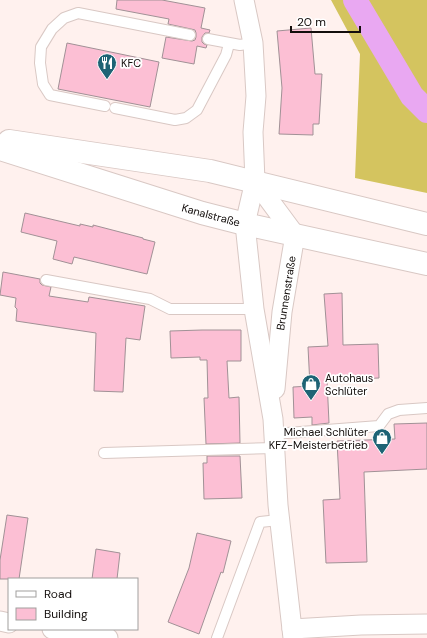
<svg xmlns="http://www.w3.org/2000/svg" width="427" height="638" font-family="'DM Sans',sans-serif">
  <rect width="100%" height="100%" fill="#fff1ee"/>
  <polygon fill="#d4c45f" points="331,0 427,0 427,193 355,178 360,54"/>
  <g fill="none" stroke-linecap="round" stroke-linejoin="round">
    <polyline stroke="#e9a8f2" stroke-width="24" points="355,0 412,96 427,111"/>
  </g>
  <g fill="#fcbfd4" stroke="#a19196">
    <polygon points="117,0 162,0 205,8 201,28 210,30 209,33 205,33 202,37 202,42 204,44 207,45 206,48 197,46 194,64 162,58 166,37 192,41 195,40 196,37 196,33 195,30 191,29 168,24 169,19 116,9"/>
    <polygon points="311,28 315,74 322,74 319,124 313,124 313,135 279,134 282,88 277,31"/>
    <polygon points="67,43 159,62 150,107 58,89"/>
    <polygon points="25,213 80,226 80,224 93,227 93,225 143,238 143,239 155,242 147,274 74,257 72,264 53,259 57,241 21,232"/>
    <polygon points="3,272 40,279 40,283 42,285 51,287 49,296 88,302 89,297 145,306 140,340 126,338 123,392 94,391 96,333 16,321 17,309 15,307 16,298 0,295"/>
    <polygon points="342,293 343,345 378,344 379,378 327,380 329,423 312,425 312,417 294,418 293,387 310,386 308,347 328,346 324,294"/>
    <polygon points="202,330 241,330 241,361 227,361 229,398 239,397 240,443 206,444 204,398 208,398 207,360 200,360 200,357 171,358 170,331"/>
    <polygon points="427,423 427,469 364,472 367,562 326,563 323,500 340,499 337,441 395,439 394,424"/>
    <polygon points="207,456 240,456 242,498 204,499 203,463 207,463"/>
    <polygon points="7,515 28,518 19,579 0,579 0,560"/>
    <polygon points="197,533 231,541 223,573 221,572 199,634 168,622 189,568"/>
    <polygon points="96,549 120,553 117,579 92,579"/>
  </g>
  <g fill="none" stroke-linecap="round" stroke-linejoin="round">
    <defs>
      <g id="service">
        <polyline points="208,39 240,45 253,43"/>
        <polyline points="105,106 50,95 43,84 40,63 41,47 52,29 64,18 78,13 190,35"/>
        <polyline points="115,108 175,120 186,118 197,110 226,55 229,44"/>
        <polyline points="46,280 150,299 170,309 254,309"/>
        <polyline points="274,434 379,426 388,414 399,410 427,408"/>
        <polyline points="104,453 275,448"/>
        <polyline points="217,638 260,522 279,520"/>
      </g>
      <g id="minor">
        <polyline points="244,0 253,43 256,96 253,132 255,181 245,224 254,309 273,419 278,505 293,638"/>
        <polyline points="255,181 295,235 282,312 275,389"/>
        <polyline points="0,621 9,623"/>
        <polyline points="52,629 108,638"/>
        <polyline points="292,629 361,625 427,624"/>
      </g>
      <g id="secondary">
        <polyline points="9,141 210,171 427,224"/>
        <polyline points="0,149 202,213 245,224 427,264"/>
      </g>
    </defs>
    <use href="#service" stroke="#d9c8c4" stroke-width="12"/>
    <use href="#minor" stroke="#d9c8c4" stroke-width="21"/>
    <use href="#secondary" stroke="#d9c8c4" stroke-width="24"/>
    <use href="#service" stroke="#fff" stroke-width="10"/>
    <use href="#minor" stroke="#fff" stroke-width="19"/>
    <use href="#secondary" stroke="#fff" stroke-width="22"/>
  </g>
  <defs>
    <symbol id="restaurant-pin" viewBox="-11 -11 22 30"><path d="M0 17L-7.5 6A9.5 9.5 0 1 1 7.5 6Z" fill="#1e6375" stroke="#fff"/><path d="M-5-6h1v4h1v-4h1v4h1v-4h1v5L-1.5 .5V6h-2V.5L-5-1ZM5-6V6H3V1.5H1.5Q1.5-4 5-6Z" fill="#fff"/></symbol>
    <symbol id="shop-pin" viewBox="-11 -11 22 30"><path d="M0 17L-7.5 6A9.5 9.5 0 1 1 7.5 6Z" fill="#1e6375" stroke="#fff"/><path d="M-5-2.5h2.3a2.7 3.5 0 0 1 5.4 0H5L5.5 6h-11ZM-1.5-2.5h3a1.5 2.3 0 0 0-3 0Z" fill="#fff"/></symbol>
  </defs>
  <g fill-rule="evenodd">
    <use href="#restaurant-pin" x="96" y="52" width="22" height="30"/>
    <use href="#shop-pin" x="300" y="373" width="22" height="30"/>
    <use href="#shop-pin" x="371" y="427" width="22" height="30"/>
  </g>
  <g text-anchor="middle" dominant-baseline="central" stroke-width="3.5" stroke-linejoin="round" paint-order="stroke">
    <g font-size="11" fill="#130e0c" stroke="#fff" text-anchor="start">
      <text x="121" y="63">KFC</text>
      <text x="325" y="378">Autohaus<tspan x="325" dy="13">Schlüter</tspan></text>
      <text x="368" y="432" text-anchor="end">Michael Schlüter<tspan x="368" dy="13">KFZ-Meisterbetrieb</tspan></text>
    </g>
    <g font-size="11" fill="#130e0c" stroke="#fff">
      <text transform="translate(211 215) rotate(15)">Kanalstraße</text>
      <text transform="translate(286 293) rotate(-81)">Brunnenstraße</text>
    </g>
  </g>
  <rect x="8" y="578" width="130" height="52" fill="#ffffff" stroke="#a19f9e"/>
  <rect x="16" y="591" width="20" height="6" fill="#ffffff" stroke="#a19f9e"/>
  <text x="44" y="598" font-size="12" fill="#130e0c">Road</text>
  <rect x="16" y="608" width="20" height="12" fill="#fcbfd4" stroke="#a19f9e"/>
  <text x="44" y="618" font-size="12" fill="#130e0c">Building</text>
  <path d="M291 26v6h69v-6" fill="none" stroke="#130e0c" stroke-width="2"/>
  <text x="297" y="26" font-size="12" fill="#130e0c" stroke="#ffffff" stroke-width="3" paint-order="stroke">20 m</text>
</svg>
